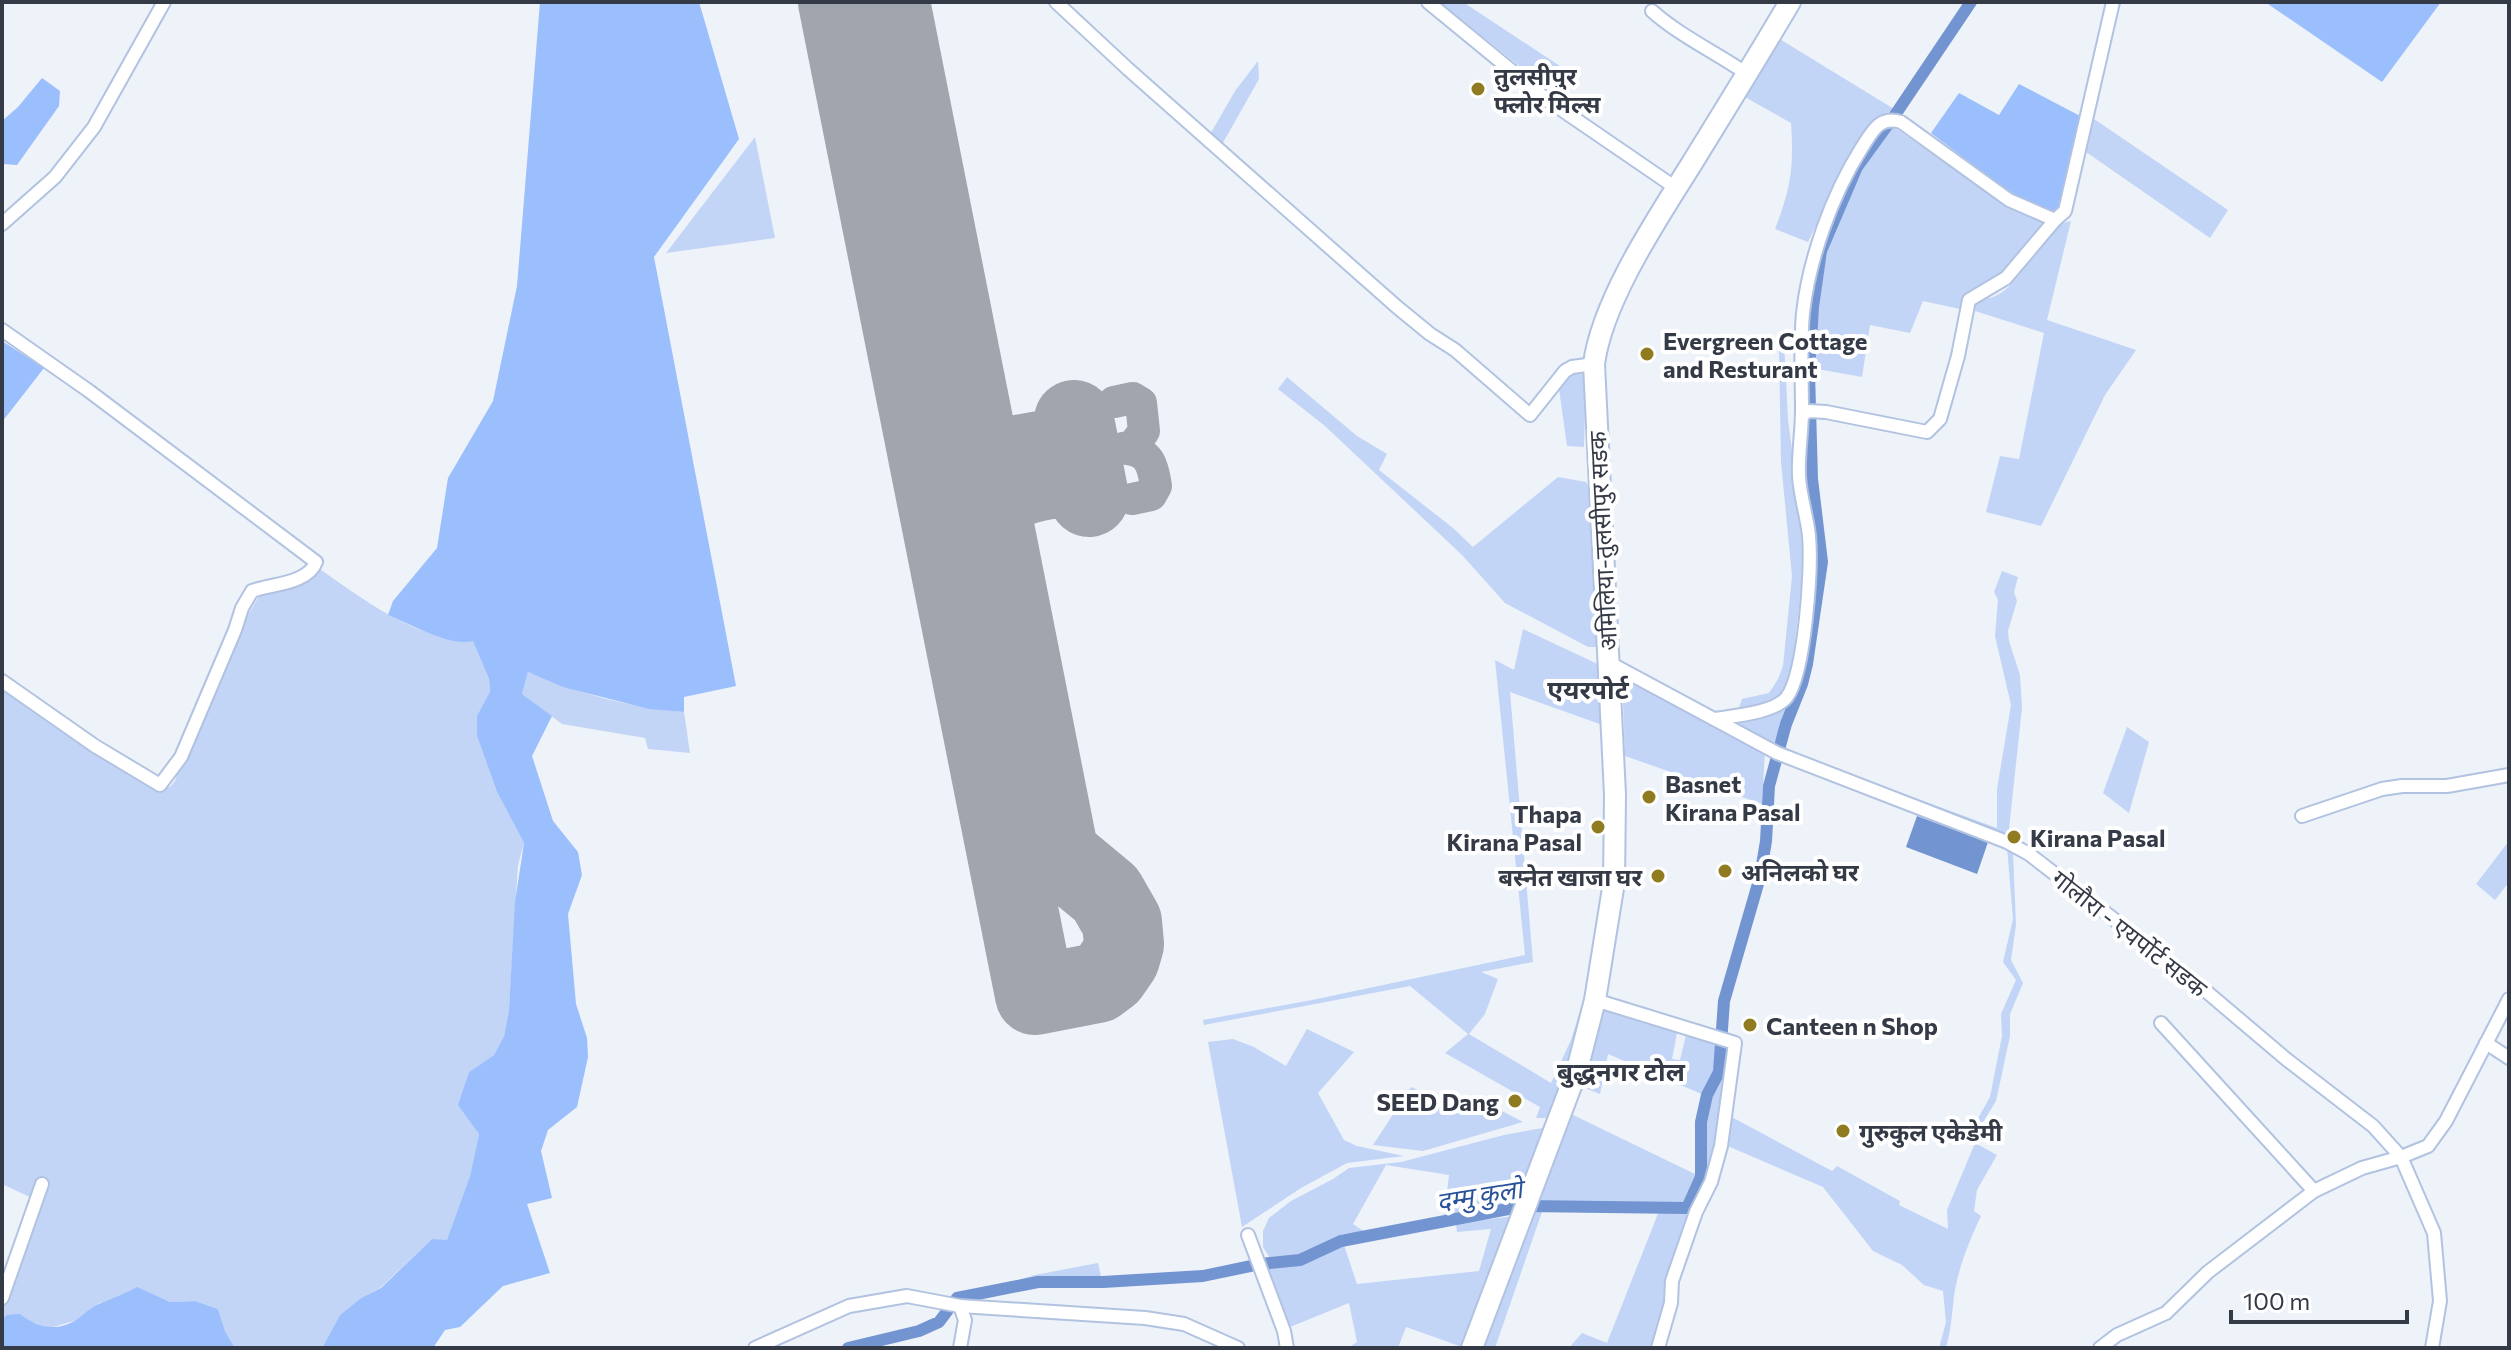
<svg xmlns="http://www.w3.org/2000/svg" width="2511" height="1350" font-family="Commissioner,'Noto Sans Devanagari',sans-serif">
  <rect width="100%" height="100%" fill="#eef2f9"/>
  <g fill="#c2d5f7">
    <polygon points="1439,2 1463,2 1575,76 1561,99"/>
    <path d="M1778,38L1894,109L1876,119L1847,162L1808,242L1775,229C1791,188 1794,167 1791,123L1743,96Z"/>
    <polygon points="1258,61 1259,79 1220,148 1208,138 1235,91"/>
    <polygon points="2094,119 2228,210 2210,238 2086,152"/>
    <polygon points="1892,126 2008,207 2047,223 2010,269 1962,296 1960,309 1923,301 1910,333 1870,325 1862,377 1812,368 1814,313 1824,253 1860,168"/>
    <polygon points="755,137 775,238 666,253"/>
    <path d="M2071,221L2047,320L2136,350L2105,395L2041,526L1986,512L2000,456L2019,459L2044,333L1975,311L1976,300C1982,299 1990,299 1995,296C2029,281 2033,228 2071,221Z"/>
    <polygon points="1784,342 1788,419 1802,528 1802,580 1792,668 1787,687 1779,697 1738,711 1742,699 1769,693 1778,679 1783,666 1792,576 1781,462 1779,349"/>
    <polygon points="1573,373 1586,375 1584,447 1567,446 1559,389"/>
    <polygon points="1287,377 1357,436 1387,454 1379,470 1453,528 1473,547 1558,477 1586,482 1591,490 1598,647 1588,647 1505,603 1462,555 1325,426 1278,389"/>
    <path d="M318,568C364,599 415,641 473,640L489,679L490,692L477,736L497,792L524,843L518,865L509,1010L504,1036L494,1055L469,1072L459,1104L479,1134L470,1176L447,1241L432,1239L380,1288L361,1298L340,1315L322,1348H235L225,1331L218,1309L195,1301L170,1302L137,1288L114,1300L99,1303L77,1320L50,1328L8,1315L2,1319V1281L32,1198L2,1184V678L170,787L175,781L189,743L240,627L260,595L272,589L294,587L308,580Z"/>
    <polygon points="2002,571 2018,577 2014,592 2017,601 2008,631 2009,641 2020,675 2022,708 2008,838 1895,795 1896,791 1997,828 1997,789 2011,705 1995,636 1998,600 1994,592"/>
    <polygon points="1523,629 1602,666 1608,727 1510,692 1533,962 1481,972 1498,979 1485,1014 1469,1034 1551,1083 1571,1040 1581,1008 1587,1010 1555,1118 1536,1118 1540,1107 1445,1053 1468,1034 1410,986 1204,1025 1203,1020 1312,1000 1525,955 1495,660 1514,670"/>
    <path d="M528,672C578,693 630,708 684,712L690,753L648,749L645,738L562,724L522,694Z"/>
    <polygon points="1622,676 1765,751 1762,804 1625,756"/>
    <polygon points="1793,697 1773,745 1724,721"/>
    <polygon points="2127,727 2149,742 2129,813 2103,793"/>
    <polygon points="2509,841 2509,882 2495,900 2476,884"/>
    <polygon points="2007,847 2013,852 2016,925 2011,960 2023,983 2010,1014 2010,1036 1996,1101 1977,1132 1972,1129 1990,1097 2002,1036 2001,1014 2016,980 2003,962 2013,919"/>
    <polygon points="1601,1009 1678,1028 1672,1059 1680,1060 1687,1031 1720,1041 1717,1070 1704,1095 1608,1054 1600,1094 1580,1086"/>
    <polygon points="1307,1029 1354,1052 1318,1093 1344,1140 1357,1146 1404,1156 1347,1163 1301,1188 1242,1227 1208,1042 1233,1039 1254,1047 1286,1066"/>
    <polygon points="1725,1043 1732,1046 1717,1144 1700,1196 1690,1211 1667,1278 1665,1304 1654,1348 1569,1348 1582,1333 1607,1343 1659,1211 1687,1211 1703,1178 1706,1107 1721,1073"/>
    <polygon points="1411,1087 1466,1111 1475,1097 1523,1122 1423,1151 1373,1145"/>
    <polygon points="1569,1113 1699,1176 1686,1207 1535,1204"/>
    <path d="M1728,1115L1832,1171L1837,1166L1900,1201L1899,1205L1948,1229L1947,1210L1975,1143L1997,1155L1977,1190L1974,1211L1981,1216C1969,1241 1958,1269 1954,1296C1952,1314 1951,1330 1946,1348H1939L1946,1322L1943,1291L1924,1285L1902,1265L1873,1251L1823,1187L1723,1144Z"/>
    <polygon points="1548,1127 1518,1204 1444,1218 1449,1175 1386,1165 1353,1224 1365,1232 1342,1234 1302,1258 1271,1260 1263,1247 1263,1231 1269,1218 1291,1201 1333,1179 1349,1168 1401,1162 1504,1135"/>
    <polygon points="1530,1209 1543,1209 1495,1348 1481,1348"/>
    <polygon points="1515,1216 1465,1348 1406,1327 1398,1348 1348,1348 1357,1342 1349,1303 1290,1327 1264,1266 1307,1261 1344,1245 1357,1284 1479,1271 1491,1229 1457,1232 1456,1223"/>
    <polygon points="1098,1263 1102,1281 1037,1280 986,1289 1035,1275"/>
  </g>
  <g fill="#9bbefd">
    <path d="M540,2H699L739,139L654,257L736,686L684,697V712L649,709L563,687L528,672L522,694L552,716L532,756L553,821L578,852L582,875L568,914L576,1004L587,1038L588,1057L577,1107L548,1130L541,1151L552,1198L527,1204L550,1273L503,1286L460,1327L445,1330L433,1348H322L340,1315L361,1298L381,1288L432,1239L447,1240L470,1176L479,1134L458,1105L469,1072L494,1055L504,1036L509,1010L515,902L524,843L497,792L477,736V716L490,692L489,679L473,641C450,647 410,624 388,615L393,601L437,548L448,478L493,401L517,286Z"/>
    <polygon points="2265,2 2441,2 2382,82"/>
    <polygon points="42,78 60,91 59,106 17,165 2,164 2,121 18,107"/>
    <polygon points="2019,84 2084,118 2061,207 2050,216 2010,193 1931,133 1959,93 1999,115"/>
    <polygon points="2,341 44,368 2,422"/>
    <path d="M137,1287L170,1302L195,1301L218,1309L225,1331L235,1348H2V1319L7,1315L20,1314C38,1329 60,1332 79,1318C86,1312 93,1306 101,1303C114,1298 124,1294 137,1287Z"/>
  </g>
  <polygon fill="#7294d0" points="1917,816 1988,842 1977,874 1906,847"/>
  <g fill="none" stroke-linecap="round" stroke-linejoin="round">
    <polyline stroke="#7294d0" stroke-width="12" points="848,1348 919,1331 939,1322 957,1298 1038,1282 1103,1282 1203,1276 1260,1264 1300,1260 1341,1241 1524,1206 1687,1208 1701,1177 1701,1122 1707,1095 1719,1072 1724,1001 1760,877 1766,841 1769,786 1786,724 1802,684 1807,664 1822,562 1812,479 1809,372 1813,307 1821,251 1857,167 1897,112 1971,2"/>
    <g stroke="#a0a5ae" stroke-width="32">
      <path d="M935,358C944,405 943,476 1007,473"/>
      <path d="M1127,449C1150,452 1153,466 1156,486L1151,495L1132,499"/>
      <path d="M986,620L970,528C969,502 983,482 1007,473L1133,446L1144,431L1141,403L1133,398L1114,402"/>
    </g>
    <path stroke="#a0a5ae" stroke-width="80" d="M838,2L1035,995L1097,983L1109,974L1120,958L1124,944L1122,922L1106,894L1059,855L994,526C994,514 995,504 1003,495C1013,485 1057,475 1071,479C1080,482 1085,489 1089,497L1074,420L1069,439L1056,448L1007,457L989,452L977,441L890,2"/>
    <defs>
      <g id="street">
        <polyline points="1056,2 1128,69 1397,307 1430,334 1455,350 1530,415 1565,371 1572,367 1594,364"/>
        <polyline points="1428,2 1546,99 1676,188"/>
        <path d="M1652,11C1680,36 1715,52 1747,74"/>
        <polyline points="2,224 55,177 94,127 164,2"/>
        <path d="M2,330L89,391L316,562C308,584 271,584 252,591L242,608L235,630L181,757L160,785L95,746L2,681"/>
        <polyline points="1802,415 1809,411 1826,412 1927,432 1940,419 1958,356 1969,300 2006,278 2055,220"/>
        <polyline points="1608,662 1777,753 2007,842 2029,854 2194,981 2286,1059 2373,1126 2401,1157 2434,1233 2440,1301 2432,1348"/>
        <path d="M1714,719C1733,716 1775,713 1787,697C1805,672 1812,568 1809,536C1807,516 1800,496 1799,476C1798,454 1802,432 1802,410C1802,378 1800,345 1803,313C1809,259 1832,195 1861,149C1872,132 1879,115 1901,122L2009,200L2055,220L2065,211L2113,2"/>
        <polyline points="2302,816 2382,789 2402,786 2447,786 2509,775"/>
        <polyline points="1595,1000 1735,1043 1721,1146 1711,1182 1696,1212 1672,1281 1671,1303 1658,1348"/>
        <polyline points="2161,1023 2314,1191"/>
        <polyline points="2486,1043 2509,1058"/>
        <polyline points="1248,1235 1284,1331 1287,1348"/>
        <polyline points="2,1298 42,1184"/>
        <polyline points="960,1306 965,1320 960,1348"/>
        <polyline points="755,1348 849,1306 907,1296 960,1306 1145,1318 1184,1324 1238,1348"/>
        <polyline points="2100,1348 2117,1335 2166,1313 2208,1272 2314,1191 2362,1168 2401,1157 2428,1146 2446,1121 2509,999"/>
      </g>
      <path id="primary" d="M1472,1348L1577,1070L1595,1000L1614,882L1615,795L1594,364C1602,302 1655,222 1689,168C1723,113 1757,58 1790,2"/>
    </defs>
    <use href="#street" stroke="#b1c3e1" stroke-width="16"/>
    <use href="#primary" stroke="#b1c3e1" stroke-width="24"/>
    <use href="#street" stroke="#fff" stroke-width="12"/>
    <use href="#primary" stroke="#fff" stroke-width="20"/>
  </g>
  <g fill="#917b21" stroke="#fff" stroke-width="3">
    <circle cx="1478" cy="89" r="8"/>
    <circle cx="1647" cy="354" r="8"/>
    <circle cx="1649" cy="797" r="8"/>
    <circle cx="1598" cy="827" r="8"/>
    <circle cx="2014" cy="837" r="8"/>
    <circle cx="1725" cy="871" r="8"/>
    <circle cx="1658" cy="876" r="8"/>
    <circle cx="1750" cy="1025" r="8"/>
    <circle cx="1515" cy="1101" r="8"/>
    <circle cx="1843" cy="1131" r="8"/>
  </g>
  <g text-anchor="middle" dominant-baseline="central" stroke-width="8" stroke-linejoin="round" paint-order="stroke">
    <g font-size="24" font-weight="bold" fill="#343b47" stroke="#fff" text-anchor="start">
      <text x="1494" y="75">तुलसीपुर<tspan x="1494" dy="28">फ्लोर मिल्स</tspan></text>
      <text x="1663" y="340">Evergreen Cottage<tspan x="1663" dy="28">and Resturant</tspan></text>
      <text x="1665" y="783">Basnet<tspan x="1665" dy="28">Kirana Pasal</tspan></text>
      <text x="1582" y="813" text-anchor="end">Thapa<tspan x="1582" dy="28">Kirana Pasal</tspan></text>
      <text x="2030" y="837">Kirana Pasal</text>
      <text x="1741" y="871">अनिलको घर</text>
      <text x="1642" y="876" text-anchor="end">बस्‍नेत खाजा घर</text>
      <text x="1766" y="1025">Canteen n Shop</text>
      <text x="1499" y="1101" text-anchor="end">SEED Dang</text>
      <text x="1859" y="1131">गुरुकुल एकेडेमी</text>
    </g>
    <g font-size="24" fill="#343b47" stroke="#fff">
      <text transform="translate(1602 541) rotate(-93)">अमिलिया-तुलसीपुर सडक</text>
      <text transform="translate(2130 933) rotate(38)">गोलौरा - एयर्पोर्ट सडक</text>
    </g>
    <g font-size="26" font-weight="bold" fill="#343b47" stroke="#fff">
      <text x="1588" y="688">एयरपोर्ट</text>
      <text x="1621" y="1070">बुद्धनगर टोल</text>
    </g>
    <g font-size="26" font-style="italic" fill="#2a529b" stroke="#fff">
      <text transform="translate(1479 1194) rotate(-9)">दम्मु कुलो</text>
    </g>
  </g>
  <rect width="2511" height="1350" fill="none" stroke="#343b47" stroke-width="8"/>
  <path d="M2231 1310v12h176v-12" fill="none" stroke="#343b47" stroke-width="4"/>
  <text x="2243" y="1310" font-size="24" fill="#343b47" stroke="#ffffff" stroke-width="6" paint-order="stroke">100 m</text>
</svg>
